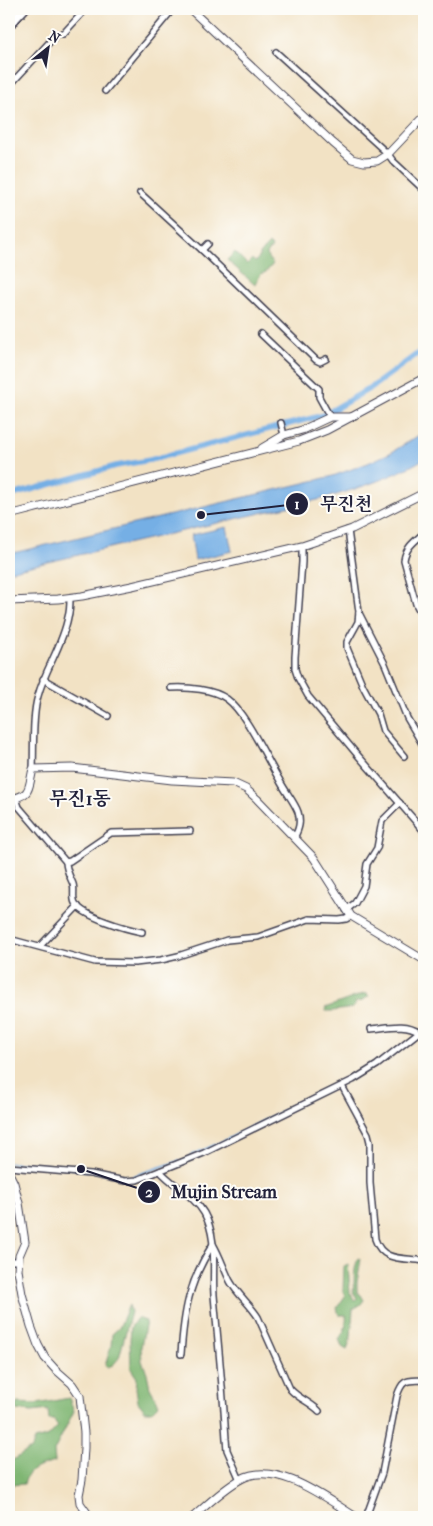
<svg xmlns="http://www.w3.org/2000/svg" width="433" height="1526" font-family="'IM FELL French Canon','Noto Serif KR',serif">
  <rect width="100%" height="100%" fill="#fdfcf7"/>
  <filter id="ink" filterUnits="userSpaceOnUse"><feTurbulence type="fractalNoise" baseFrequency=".02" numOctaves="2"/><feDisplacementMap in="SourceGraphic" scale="10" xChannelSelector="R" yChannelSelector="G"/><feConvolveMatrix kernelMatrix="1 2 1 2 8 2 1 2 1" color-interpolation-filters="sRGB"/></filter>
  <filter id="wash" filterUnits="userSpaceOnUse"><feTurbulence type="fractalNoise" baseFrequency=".0096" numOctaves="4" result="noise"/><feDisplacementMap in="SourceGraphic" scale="20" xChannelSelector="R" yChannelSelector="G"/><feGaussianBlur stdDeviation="1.12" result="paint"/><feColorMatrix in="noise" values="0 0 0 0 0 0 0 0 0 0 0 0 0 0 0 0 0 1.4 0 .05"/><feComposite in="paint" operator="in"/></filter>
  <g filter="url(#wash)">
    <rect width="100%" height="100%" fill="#f2e2c4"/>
    <g fill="#7fb672" stroke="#506c56">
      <polygon points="269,244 272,247 267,254 268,258 273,264 266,272 261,274 255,285 227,260 235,252 247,264 252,259 255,262 260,256 260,254"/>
      <polygon points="366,993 369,996 362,1001 356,1002 353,1008 333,1011 326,1011 325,1008"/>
      <path d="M359,1258L361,1259L357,1282V1292L361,1295L364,1300L360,1305L353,1309L351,1337L347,1350L342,1347L339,1339C345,1331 347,1325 346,1315H339L337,1308L345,1296L343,1291L344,1266L348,1264L350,1293L355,1300L357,1298L353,1292C355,1281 353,1266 359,1258Z"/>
      <polygon points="129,1305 131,1312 119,1358 113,1365 107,1367 105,1366 111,1346 112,1334 119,1328"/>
      <polygon points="137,1318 146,1321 141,1347 142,1361 147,1373 150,1388 159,1404 152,1411 145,1411 138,1402 136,1388 137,1378 131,1369 130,1340 131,1327"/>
      <path d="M69,1398L74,1411L54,1451L55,1462C39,1467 29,1467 24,1484L9,1485V1460H13L32,1448L35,1440L49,1436L58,1426L54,1420H49L48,1410L32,1412L16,1410L17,1403L37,1404Z"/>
    </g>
    <g fill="#75afe5" stroke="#4c6890">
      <path d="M424,432V459C393,477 360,488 326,498L9,571V554L333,476L368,463L392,452Z"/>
      <polygon points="227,527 232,551 195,560 191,535"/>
    </g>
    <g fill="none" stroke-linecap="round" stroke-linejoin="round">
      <g stroke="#75afe5" stroke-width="2">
        <polyline points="190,1156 228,1139 327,1088"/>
        <polyline points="9,1163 46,1165"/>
        <polyline points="55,1166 125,1176"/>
        <polyline points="133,1176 179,1161"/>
      </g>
      <polyline stroke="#75afe5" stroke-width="5.5" points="9,496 116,466 150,460 324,415 372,387 424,349"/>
    </g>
  </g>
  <g filter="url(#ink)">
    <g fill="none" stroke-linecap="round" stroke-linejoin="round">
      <defs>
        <g id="street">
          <polyline points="276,52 388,154 393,161 424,190"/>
          <polyline points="9,86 57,34 63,34 86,9"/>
          <polyline points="105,91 173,9"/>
          <polyline points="140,193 202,250 316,360 320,362 326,359"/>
          <polyline points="202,250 208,244"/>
          <polyline points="261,334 319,389 319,397 330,417"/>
          <polyline points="281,423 284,435"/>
          <polyline points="348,530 359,612 358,622 347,642 347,648 363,686 378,714 383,731 404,756"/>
          <path d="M424,533C415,541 406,547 404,560L416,604L424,619"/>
          <polyline points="302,546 302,562 295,657 295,669 298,678 308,696 355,752 424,831"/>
          <polyline points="359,613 385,664 407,718 424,747"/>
          <polyline points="43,679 108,716"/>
          <path d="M171,688C188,687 213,689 227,699C246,713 266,758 279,779C284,790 294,801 298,812C301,822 299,829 294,838"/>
          <path d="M33,769C34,748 32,715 38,696C45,669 63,645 68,617C70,611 70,604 70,598"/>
          <polyline points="16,798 19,807 66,862 70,861 111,833 190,831"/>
          <path d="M66,862C66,870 70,877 73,884C75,890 72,897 75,903C83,917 127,929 142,932"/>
          <polyline points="346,910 355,903 364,886 367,864 377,848 382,821 400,803"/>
          <polyline points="9,939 95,962 135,963 161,960 178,956 227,940 258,937 309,919 339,920 346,919 351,916"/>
          <polyline points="40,946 78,906"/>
          <path d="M371,1029C386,1028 406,1022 419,1032"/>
          <path d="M342,1086L368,1134L370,1142V1183L375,1239C383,1263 404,1257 424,1261"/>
          <polyline points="9,1167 91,1174 125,1181 137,1180 204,1153 353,1080 377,1065 424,1028"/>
          <path d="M160,1171C174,1186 194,1196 204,1213C218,1238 212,1268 214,1295C218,1343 223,1391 226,1439L227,1450L240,1480"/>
          <polyline points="9,1261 18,1261"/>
          <path d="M181,1354C184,1310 189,1282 213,1244C220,1256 224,1269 230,1281C237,1294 250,1304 258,1317L290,1389C299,1399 310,1402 319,1411"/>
          <path d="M366,1517L382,1473L397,1396C403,1378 407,1381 424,1380"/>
        </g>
        <g id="secondary">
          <polyline points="190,9 333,143 352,159 364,162 377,161 388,154 424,116"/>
          <polyline points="262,448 284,435 302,430 330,417 351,417"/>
          <polyline points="9,515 299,441 327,430 424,378"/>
          <polyline points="9,601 58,599 82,596 132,586 302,546 352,529 424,493"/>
          <path d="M9,799C32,796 28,788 33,769L72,768L172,780L233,783L246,789L257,799L314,858L351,916L424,960"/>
          <polyline points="9,1173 14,1183 19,1203 25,1242 19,1256 18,1270 22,1294 31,1326 38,1345 45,1358 55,1369 72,1384 80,1396 84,1433 84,1448 82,1480 79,1495 80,1503 90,1517"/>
          <path d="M193,1517C208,1504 223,1489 241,1479C276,1459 328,1500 356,1517"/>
        </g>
        <polyline id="primary" points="9,25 24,9"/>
      </defs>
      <use href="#street" stroke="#413f50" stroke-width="8"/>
      <use href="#secondary" stroke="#413f50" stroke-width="9"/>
      <use href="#primary" stroke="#413f50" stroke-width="10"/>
      <use href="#street" stroke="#fff" stroke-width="5"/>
      <use href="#secondary" stroke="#fff" stroke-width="7"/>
      <use href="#primary" stroke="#fff" stroke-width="8"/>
      <g stroke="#22223b" stroke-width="1">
        <polyline points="9,15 15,9"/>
        <polyline points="9,33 31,9"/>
      </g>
    </g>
  </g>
  <g text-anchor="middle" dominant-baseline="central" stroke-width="4" stroke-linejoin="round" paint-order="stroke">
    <g font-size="19" font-weight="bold" fill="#22223b" stroke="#fdfcf7">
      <text x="80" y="799">무진1동</text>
    </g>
  </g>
  <path fill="none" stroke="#22223b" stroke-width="2" d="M201 515L297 504M81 1169L149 1192"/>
  <g fill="#22223b" stroke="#fdfcf7" stroke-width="2">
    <circle cx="201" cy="515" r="5"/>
    <circle cx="81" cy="1169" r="5"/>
    <circle cx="297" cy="504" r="12"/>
    <circle cx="149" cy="1192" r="12"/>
  </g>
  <g font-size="15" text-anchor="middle" font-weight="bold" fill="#fff">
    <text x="297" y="509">1</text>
    <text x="149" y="1197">2</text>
  </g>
  <g font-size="18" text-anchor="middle" font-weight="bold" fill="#22223b" stroke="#fdfcf7" stroke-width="4" stroke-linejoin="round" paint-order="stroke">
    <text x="346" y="510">무진천</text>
    <text x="224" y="1198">Mujin Stream</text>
  </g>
  <rect width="433" height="1526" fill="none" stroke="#fdfcf7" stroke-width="30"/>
  <g transform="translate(48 48) rotate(30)" stroke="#fdfcf7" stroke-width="4" paint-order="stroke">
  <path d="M0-4L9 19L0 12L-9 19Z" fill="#22223b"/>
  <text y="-8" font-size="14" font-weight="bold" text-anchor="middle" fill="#22223b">N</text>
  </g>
</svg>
